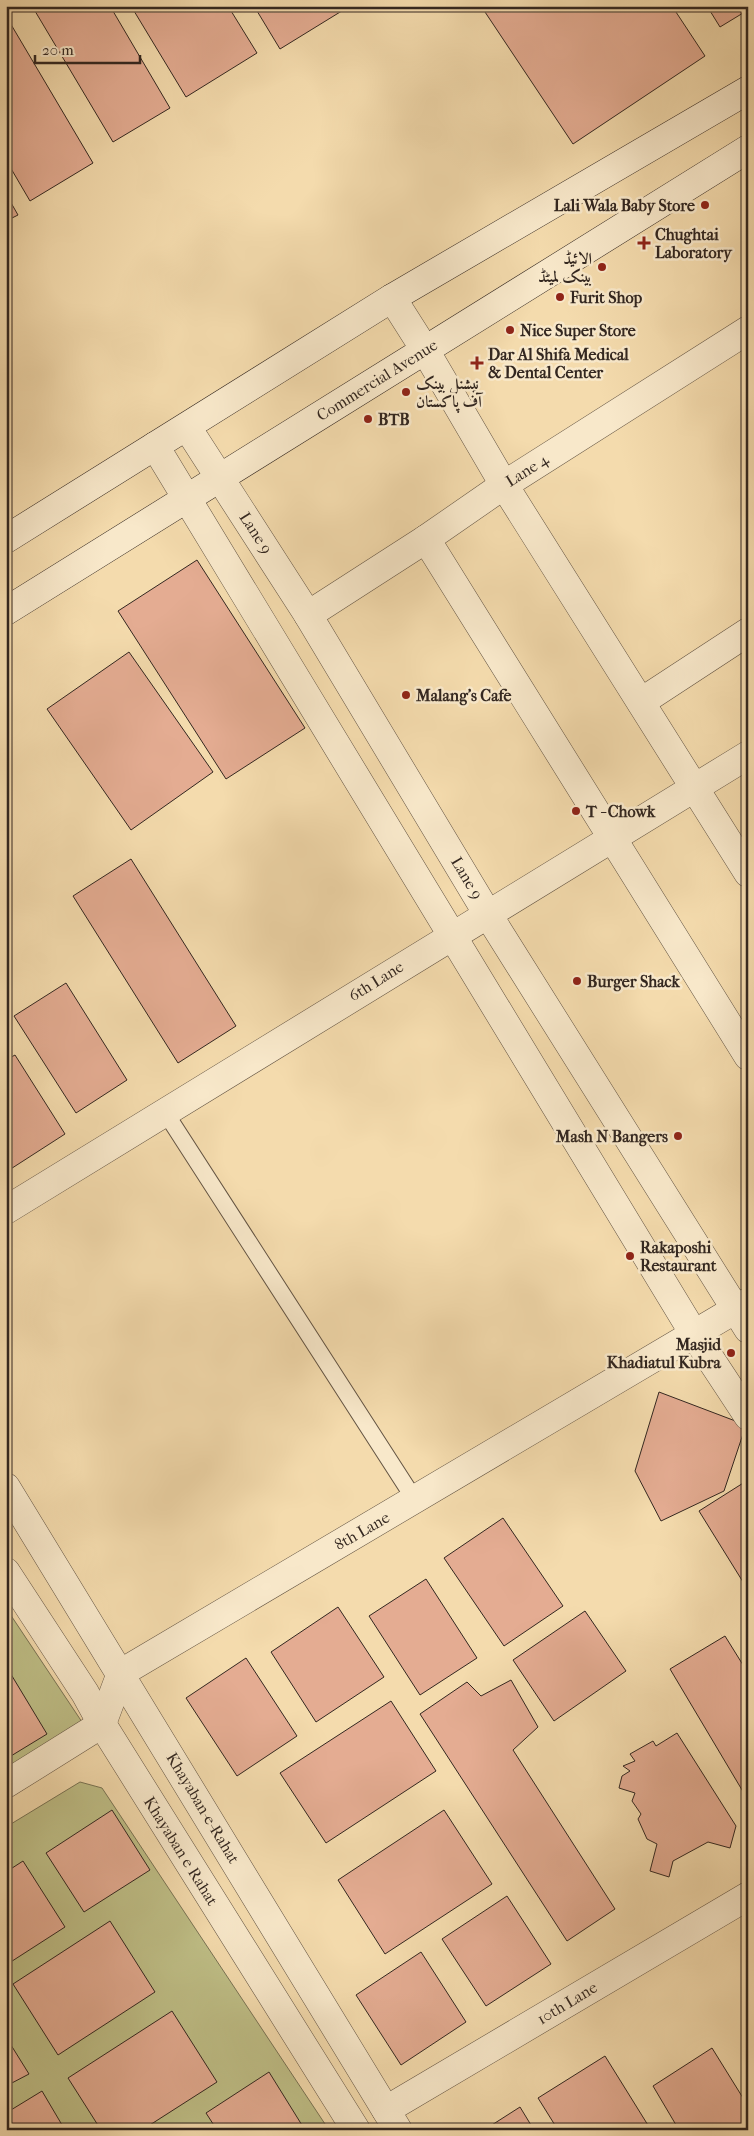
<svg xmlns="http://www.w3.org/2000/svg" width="754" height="2136" font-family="'IM FELL French Canon',Amiri,serif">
  <rect width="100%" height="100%" fill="#f4dbad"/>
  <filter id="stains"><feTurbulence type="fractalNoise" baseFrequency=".004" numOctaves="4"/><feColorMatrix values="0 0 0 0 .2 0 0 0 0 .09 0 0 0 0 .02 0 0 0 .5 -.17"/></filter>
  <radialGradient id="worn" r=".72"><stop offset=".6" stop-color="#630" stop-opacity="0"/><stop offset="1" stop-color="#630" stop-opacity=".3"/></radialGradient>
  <g fill="#bfbf87" stroke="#797354">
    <polygon points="6,1608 82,1722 6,1769"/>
    <polygon points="80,1782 102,1788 329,2130 6,2130 6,1827"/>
  </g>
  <g fill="#e4ac92" stroke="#332720">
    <polygon points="32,6 110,6 170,108 113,142"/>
    <polygon points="131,6 228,6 257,53 186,97"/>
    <polygon points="254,6 343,6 345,9 280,49"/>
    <polygon points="481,6 672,6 705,56 573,144"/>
    <polygon points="707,6 748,6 748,10 720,27"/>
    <polygon points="6,16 93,163 30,201 6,160"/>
    <polygon points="6,194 18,215 6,221"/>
    <polygon points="197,560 305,728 226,779 118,611"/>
    <polygon points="129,652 213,772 131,830 47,709"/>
    <polygon points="131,859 236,1026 178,1063 73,896"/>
    <polygon points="66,983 127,1080 76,1113 14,1016"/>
    <polygon points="15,1055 65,1134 6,1172 6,1060"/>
    <polygon points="659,1392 746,1425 724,1491 661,1521 635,1471"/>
    <polygon points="748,1480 748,1590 699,1511"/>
    <polygon points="503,1518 563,1606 504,1646 444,1558"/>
    <polygon points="426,1579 477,1658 420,1695 369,1616"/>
    <polygon points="338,1607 384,1677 316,1722 271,1652"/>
    <polygon points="585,1611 626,1671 554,1721 513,1660"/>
    <polygon points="725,1636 748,1673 748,1800 670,1669"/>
    <polygon points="246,1658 297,1736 237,1776 186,1698"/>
    <polygon points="6,1666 47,1734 6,1759"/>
    <polygon points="511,1680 538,1727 513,1750 615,1909 567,1941 420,1714 467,1682 481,1696"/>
    <polygon points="391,1701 436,1771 326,1843 280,1773"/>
    <polygon points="677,1733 736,1826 730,1848 708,1842 673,1861 669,1877 650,1871 657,1844 647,1839 638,1819 641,1814 632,1801 635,1793 619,1788 622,1776 630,1771 623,1766 635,1761 630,1754 653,1741 656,1746"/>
    <polygon points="112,1810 150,1870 84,1912 46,1853"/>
    <polygon points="444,1810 492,1884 385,1954 338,1880"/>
    <polygon points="23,1861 65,1927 6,1965 6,1872"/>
    <polygon points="507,1896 551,1964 486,2006 442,1939"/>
    <polygon points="110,1921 155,1992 58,2055 13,1984"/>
    <polygon points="421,1952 466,2022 401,2065 356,1995"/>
    <polygon points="172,2011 217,2082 142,2130 101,2130 68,2078"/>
    <polygon points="6,2037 29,2074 8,2085 6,2082"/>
    <polygon points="712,2048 748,2106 748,2130 679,2130 653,2086"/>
    <polygon points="605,2056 651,2130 558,2130 538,2098"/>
    <polygon points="269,2072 305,2130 217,2130 206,2113"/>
    <polygon points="42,2091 65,2130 6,2130 6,2113"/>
    <polygon points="520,2107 534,2130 484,2130"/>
  </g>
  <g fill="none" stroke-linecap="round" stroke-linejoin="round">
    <defs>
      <polyline id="service" points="165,1112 415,1500"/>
      <g id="minor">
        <polyline points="392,298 425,350 504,485 748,873"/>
        <polyline points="187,427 308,615 487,913 748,1329"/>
        <polyline points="155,446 694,1334 748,1416"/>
        <polyline points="426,539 748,1056"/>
        <polyline points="308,615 426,539 504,485 748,330"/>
        <polyline points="641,702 748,632"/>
        <polyline points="6,1210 748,755"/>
        <polyline points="6,1784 102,1724 121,1673 748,1302"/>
        <polyline points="386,2110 748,1896"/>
      </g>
      <g id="tertiary">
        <polyline points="6,1487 398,2130"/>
        <polyline points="6,1572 85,1693 102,1724 356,2130"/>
      </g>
      <g id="secondary">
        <polyline points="6,539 392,298 748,90"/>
        <polyline points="6,611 748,149"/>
      </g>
    </defs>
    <use href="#service" stroke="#635443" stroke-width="18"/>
    <use href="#minor" stroke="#635443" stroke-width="29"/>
    <use href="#tertiary" stroke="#635443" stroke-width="29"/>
    <use href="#secondary" stroke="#332720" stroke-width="29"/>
    <use href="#service" stroke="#f8e8ca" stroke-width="16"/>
    <use href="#minor" stroke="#f8e8ca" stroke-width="28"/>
    <use href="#tertiary" stroke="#f8e8ca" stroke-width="28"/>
    <use href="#secondary" stroke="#f8e8ca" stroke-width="28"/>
  </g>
  <g fill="#8f2418" stroke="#f8e8ca" stroke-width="2">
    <circle cx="705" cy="205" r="5"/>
    <path d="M641.5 235.5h5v5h5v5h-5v5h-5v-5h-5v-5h5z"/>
    <circle cx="602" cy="267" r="5"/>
    <circle cx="560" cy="297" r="5"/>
    <circle cx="510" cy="330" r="5"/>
    <path d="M474.5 355.5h5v5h5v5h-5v5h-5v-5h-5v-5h5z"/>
    <circle cx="406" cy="392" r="5"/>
    <circle cx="368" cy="419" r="5"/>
    <circle cx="406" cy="695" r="5"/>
    <circle cx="576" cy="811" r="5"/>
    <circle cx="577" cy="981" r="5"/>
    <circle cx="678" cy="1136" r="5"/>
    <circle cx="630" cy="1256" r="5"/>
    <circle cx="731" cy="1353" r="5"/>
  </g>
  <g text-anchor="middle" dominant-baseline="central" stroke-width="5" stroke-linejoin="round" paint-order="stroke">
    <g font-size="16" font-weight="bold" fill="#332720" stroke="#f8e8ca" text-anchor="start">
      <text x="695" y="205" text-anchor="end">Lali Wala Baby Store</text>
      <text x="655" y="234">Chughtai<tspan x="655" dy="18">Laboratory</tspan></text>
      <text x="592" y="258" text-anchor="end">الائیڈ<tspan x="592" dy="18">بینک لمیٹڈ</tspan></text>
      <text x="570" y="297">Furit Shop</text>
      <text x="520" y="330">Nice Super Store</text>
      <text x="488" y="354">Dar Al Shifa Medical<tspan x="488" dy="18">&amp; Dental Center</tspan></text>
      <text x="416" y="383">نیشنل بینک<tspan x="416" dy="18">آف پاکستان</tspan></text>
      <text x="378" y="419">BTB</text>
      <text x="416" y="695">Malang's Cafe</text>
      <text x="586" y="811">T - Chowk</text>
      <text x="587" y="981">Burger Shack</text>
      <text x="668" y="1136" text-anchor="end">Mash N Bangers</text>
      <text x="640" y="1247">Rakaposhi<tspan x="640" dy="18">Restaurant</tspan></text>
      <text x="721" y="1344" text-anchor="end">Masjid<tspan x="721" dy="18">Khadiatul Kubra</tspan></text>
    </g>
    <g font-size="16" fill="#332720" stroke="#f8e8ca">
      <text transform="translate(377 380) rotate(-32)">Commercial Avenue</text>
      <text transform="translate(527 470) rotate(-32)">Lane 4</text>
      <text transform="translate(256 533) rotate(57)">Lane 9</text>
      <text transform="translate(467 878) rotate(59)">Lane 9</text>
      <text transform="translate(376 981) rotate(-32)">6th Lane</text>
      <text transform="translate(362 1531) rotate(-30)">8th Lane</text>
      <text transform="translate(203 1808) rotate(59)">Khayaban-e-Rahat</text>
      <text transform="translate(181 1851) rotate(58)">Khayaban e Rahat</text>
      <text transform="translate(567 2003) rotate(-31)">10th Lane</text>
    </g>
  </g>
  <rect width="754" height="2136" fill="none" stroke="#f4dbad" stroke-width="25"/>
  <rect x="8" y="8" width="739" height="2121" fill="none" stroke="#332720" stroke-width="2.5"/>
  <rect x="12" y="12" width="729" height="2111" fill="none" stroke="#332720"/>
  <path d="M35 55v8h105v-8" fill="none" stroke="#332720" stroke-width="2.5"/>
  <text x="42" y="55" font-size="15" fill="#332720" stroke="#f8e8ca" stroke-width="4" paint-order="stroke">20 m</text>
  <rect width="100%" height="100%" filter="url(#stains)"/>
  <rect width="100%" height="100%" fill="url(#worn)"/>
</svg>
